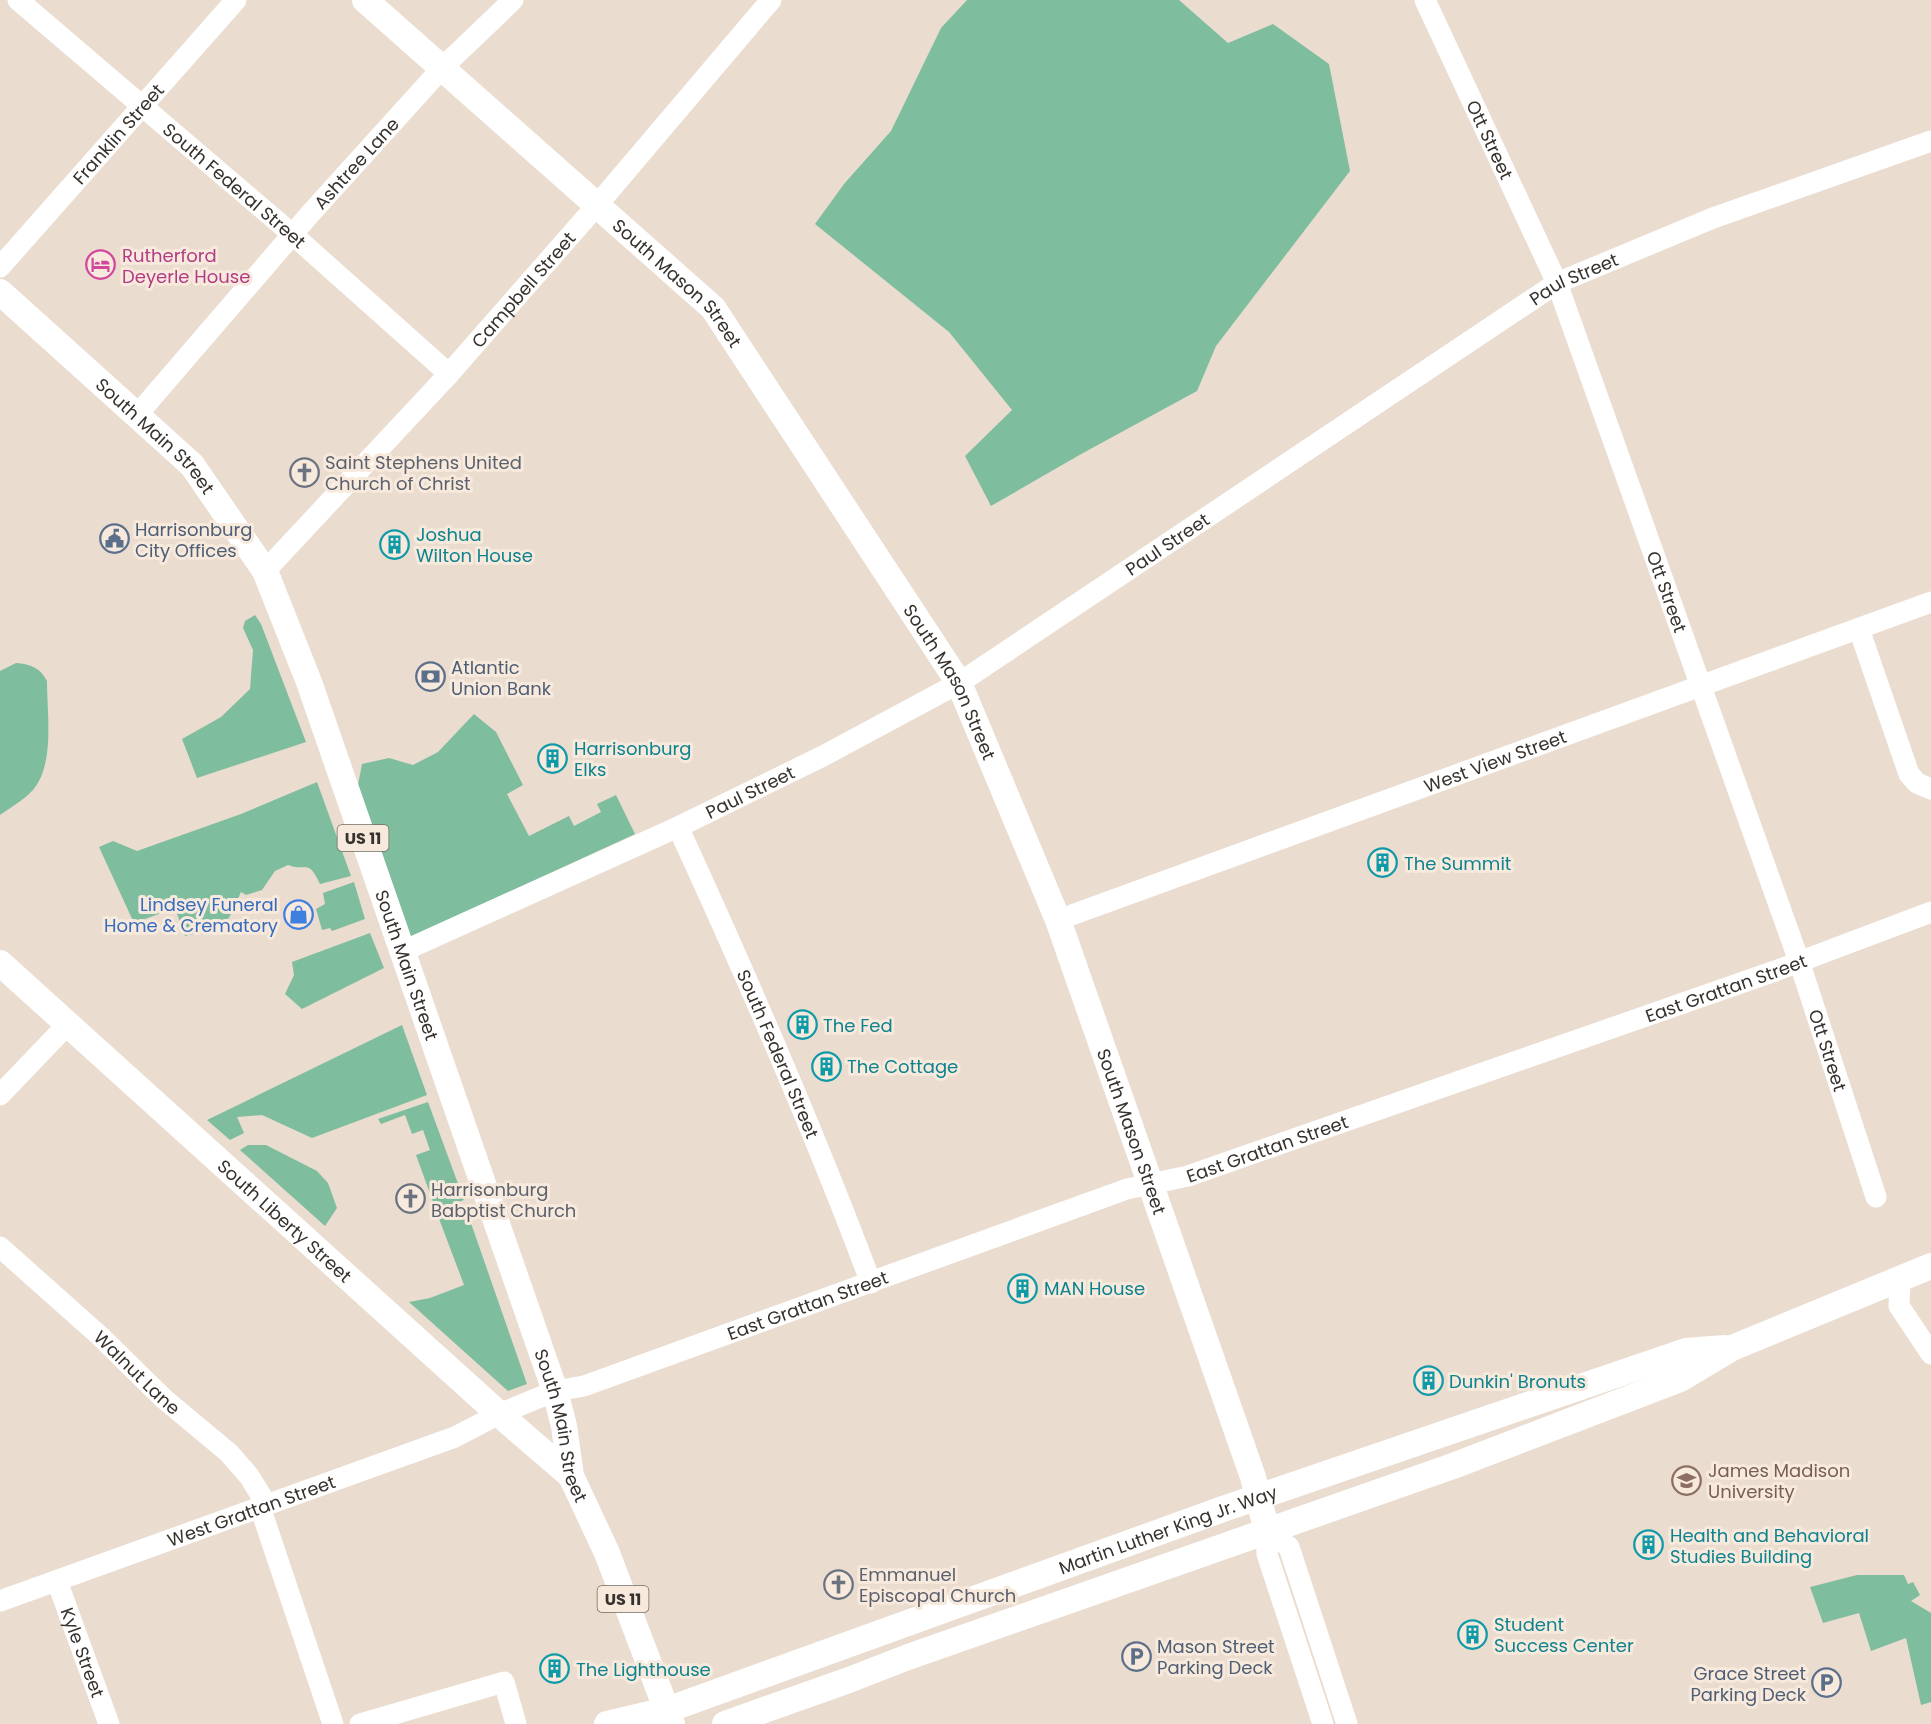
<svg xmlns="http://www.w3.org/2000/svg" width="1931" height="1724" font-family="Poppins,sans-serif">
  <rect width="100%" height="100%" fill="#eadccf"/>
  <g fill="#7fbd9f">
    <polygon points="967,0 1179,0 1228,43 1273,24 1329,64 1350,171 1216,346 1197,391 1083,453 991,506 965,456 1012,410 949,332 815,224 844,184 891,131 941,28"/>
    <polygon points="255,615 261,624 306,742 197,778 182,739 221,717 250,689 253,650 243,628 245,621"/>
    <path d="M16,663C31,664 40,668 47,681C47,714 55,764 33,790C24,800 11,807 0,815V671Z"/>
    <polygon points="474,714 496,732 523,785 507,794 529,836 569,816 574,826 601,812 597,804 616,795 635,834 411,937 358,785 362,764 389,758 413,765 438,752"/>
    <path d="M317,782L351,876L320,884C308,858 307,872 288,865L275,871L262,890L246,895L241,892L229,918L204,931L185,936L175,908L134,923L99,847L113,841L137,851L241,814Z"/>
    <polygon points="354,882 365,919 332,931 330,928 322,930 316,909 325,904 323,893"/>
    <polygon points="370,933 384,968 302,1009 285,994 294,975 292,962"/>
    <polygon points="402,1025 427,1095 312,1138 262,1115 237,1117 244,1133 230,1140 207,1120"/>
    <polygon points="428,1102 464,1200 436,1210 416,1155 430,1150 423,1130 412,1134 405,1115 381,1124 378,1119"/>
    <polygon points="248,1145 266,1145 317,1171 328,1183 337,1208 325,1226 240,1150"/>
    <polygon points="465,1206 527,1384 508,1391 409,1302 430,1298 464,1285 438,1216"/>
    <polygon points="1857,1575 1904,1575 1908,1584 1913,1582 1920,1595 1911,1601 1931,1613 1931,1702 1921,1705 1906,1638 1871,1651 1859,1613 1823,1623 1810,1587"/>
  </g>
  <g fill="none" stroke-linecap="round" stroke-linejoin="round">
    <g stroke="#fff" stroke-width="21">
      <path id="s1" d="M18,0L292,234L449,374"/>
      <path id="s2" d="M1425,0L1557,283L1799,961L1876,1197"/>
      <path id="s3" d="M0,267L236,0"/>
      <path id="s4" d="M137,415L310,214L443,67L513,0"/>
      <path id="s5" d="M265,571L449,374L598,204L771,0"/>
      <polyline points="1859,629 1909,774 1917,783 1931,789"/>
      <path id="s6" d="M678,827C747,977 813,1128 871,1283"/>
      <path id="s7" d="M1058,920L1931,602"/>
      <path id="s8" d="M401,952L678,827L823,756L959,683L1557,283L1713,218L1931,141"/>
      <polyline points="0,1095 68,1024"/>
      <path id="s9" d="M0,1247L101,1337L163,1398L229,1453L249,1476L267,1505"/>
      <polyline points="1900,1280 1899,1306 1931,1354"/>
      <polyline points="260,1507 333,1724"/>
      <polyline points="1267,1531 1289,1547 1347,1724"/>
      <polyline points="1267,1531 1267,1554 1323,1724"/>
      <path id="s10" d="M57,1581L109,1724"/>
      <path id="s11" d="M0,1601L455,1437L499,1414L555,1391L584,1386L1127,1189L1188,1176L1775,971L1931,912"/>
      <polyline points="360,1724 504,1682 516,1724"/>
    </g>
    <g stroke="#fff" stroke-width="26">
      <path id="s12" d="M365,0L713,308L959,683L1058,920L1253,1477L1267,1531"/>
      <path id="s13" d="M0,292L192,465L265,571L309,682L555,1391L564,1426L571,1476L607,1553L672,1724"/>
      <path id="s14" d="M0,963L499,1414L571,1476"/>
      <path id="s15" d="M607,1724L667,1710L1223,1509L1686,1351L1725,1348"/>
      <polyline points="725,1724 849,1680 908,1657 1453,1466 1680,1379 1732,1348 1931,1266"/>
    </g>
  </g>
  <defs>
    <symbol id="hotel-ring" viewBox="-11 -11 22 22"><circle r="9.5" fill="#f7e9dc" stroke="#d1479c" stroke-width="1.5"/><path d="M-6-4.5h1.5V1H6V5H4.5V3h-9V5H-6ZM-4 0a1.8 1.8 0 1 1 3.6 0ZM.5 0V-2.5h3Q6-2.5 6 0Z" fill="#d1479c"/></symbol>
    <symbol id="church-ring" viewBox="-11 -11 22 22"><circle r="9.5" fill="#f7e9dc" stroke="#6b7280" stroke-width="1.5"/><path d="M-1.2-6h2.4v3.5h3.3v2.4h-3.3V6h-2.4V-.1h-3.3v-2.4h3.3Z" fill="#6b7280"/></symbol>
    <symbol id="civic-ring" viewBox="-11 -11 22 22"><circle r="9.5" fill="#f7e9dc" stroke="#5c6f8a" stroke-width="1.5"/><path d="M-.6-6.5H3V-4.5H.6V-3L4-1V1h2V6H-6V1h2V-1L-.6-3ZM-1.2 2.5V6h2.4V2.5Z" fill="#5c6f8a"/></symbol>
    <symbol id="building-ring" viewBox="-11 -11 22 22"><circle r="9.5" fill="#f7e9dc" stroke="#0f9aa8" stroke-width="1.5"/><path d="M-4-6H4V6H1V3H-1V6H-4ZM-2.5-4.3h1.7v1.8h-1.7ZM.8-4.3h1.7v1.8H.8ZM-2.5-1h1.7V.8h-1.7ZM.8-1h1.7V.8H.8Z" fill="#0f9aa8"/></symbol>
    <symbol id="bank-ring" viewBox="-11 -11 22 22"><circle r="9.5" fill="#f7e9dc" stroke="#5c6f8a" stroke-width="1.5"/><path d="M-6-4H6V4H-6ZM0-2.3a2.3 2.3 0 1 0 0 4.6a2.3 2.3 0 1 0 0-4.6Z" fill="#5c6f8a"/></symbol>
    <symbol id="shop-ring" viewBox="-11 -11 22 22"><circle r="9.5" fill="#f7e9dc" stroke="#3f7fe0" stroke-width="1.5"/><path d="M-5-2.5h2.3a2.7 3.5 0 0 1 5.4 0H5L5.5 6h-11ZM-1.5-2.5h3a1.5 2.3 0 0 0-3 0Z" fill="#3f7fe0"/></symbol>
    <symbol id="university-ring" viewBox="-11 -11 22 22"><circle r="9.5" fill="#f7e9dc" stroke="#8d6e63" stroke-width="1.5"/><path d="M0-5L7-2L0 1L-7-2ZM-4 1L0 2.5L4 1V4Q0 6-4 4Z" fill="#8d6e63"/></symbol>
    <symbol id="parking-ring" viewBox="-11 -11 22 22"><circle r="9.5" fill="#f7e9dc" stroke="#5c6f8a" stroke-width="1.5"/><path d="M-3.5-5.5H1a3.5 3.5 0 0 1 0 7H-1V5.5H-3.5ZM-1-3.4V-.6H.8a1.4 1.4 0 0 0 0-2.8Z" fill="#5c6f8a"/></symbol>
  </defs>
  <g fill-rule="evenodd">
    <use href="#hotel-ring" x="84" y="248" width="33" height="33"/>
    <use href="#church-ring" x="288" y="456" width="33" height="33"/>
    <use href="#civic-ring" x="98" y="522" width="33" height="33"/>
    <use href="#building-ring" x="378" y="528" width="33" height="33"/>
    <use href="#bank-ring" x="414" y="660" width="33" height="33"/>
    <use href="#building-ring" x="536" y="742" width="33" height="33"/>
    <use href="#building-ring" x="1366" y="846" width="33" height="33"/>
    <use href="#shop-ring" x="282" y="898" width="33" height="33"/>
    <use href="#building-ring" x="786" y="1008" width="33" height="33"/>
    <use href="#building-ring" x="810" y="1050" width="33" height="33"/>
    <use href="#church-ring" x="394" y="1182" width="33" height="33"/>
    <use href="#building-ring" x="1006" y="1272" width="33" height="33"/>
    <use href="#building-ring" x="1412" y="1364" width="33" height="33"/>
    <use href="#university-ring" x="1670" y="1464" width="33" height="33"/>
    <use href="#building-ring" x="1632" y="1528" width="33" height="33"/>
    <use href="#church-ring" x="822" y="1568" width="33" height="33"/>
    <use href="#building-ring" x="1456" y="1618" width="33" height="33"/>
    <use href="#parking-ring" x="1120" y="1640" width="33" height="33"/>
    <use href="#building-ring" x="538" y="1652" width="33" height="33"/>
    <use href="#parking-ring" x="1810" y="1666" width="33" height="33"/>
  </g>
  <g text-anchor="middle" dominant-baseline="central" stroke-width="6" stroke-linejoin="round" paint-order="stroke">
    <g fill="#f7e9dc" stroke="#716962" stroke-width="1.5">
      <rect x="337.5" y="825" width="51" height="26" rx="4.5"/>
      <rect x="597.5" y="1586" width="51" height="26" rx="4.5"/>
    </g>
    <g font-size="16" font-weight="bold" fill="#37322d">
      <text x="363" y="838">US 11</text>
      <text x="623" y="1599">US 11</text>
    </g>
    <g font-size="18" fill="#37322d" stroke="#f7e9dc">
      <text stroke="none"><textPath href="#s3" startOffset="178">Franklin Street</textPath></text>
      <text stroke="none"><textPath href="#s2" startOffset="154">Ott Street</textPath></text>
      <text stroke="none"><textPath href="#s4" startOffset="334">Ashtree Lane</textPath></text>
      <text stroke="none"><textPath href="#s1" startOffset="285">South Federal Street</textPath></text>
      <text stroke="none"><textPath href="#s8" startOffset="1356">Paul Street</textPath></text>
      <text stroke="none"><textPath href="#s12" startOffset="422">South Mason Street</textPath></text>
      <text stroke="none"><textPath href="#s5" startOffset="382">Campbell Street</textPath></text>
      <text stroke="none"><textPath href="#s13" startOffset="212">South Main Street</textPath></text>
      <text stroke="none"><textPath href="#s8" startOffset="870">Paul Street</textPath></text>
      <text stroke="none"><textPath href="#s2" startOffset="640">Ott Street</textPath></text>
      <text stroke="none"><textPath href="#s12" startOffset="908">South Mason Street</textPath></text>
      <text stroke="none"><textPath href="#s7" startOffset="465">West View Street</textPath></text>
      <text stroke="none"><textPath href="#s8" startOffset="384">Paul Street</textPath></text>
      <text stroke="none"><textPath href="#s13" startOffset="806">South Main Street</textPath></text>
      <text stroke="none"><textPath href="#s11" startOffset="1833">East Grattan Street</textPath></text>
      <text stroke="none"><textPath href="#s2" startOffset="1126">Ott Street</textPath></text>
      <text stroke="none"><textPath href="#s6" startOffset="248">South Federal Street</textPath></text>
      <text stroke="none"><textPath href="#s12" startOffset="1394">South Mason Street</textPath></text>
      <text stroke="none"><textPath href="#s11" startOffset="1347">East Grattan Street</textPath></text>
      <text stroke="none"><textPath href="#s14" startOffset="384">South Liberty Street</textPath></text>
      <text stroke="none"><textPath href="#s11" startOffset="861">East Grattan Street</textPath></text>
      <text stroke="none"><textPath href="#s9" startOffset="186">Walnut Lane</textPath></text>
      <text stroke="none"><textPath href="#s13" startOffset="1292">South Main Street</textPath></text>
      <text stroke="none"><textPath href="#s11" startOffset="267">West Grattan Street</textPath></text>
      <text stroke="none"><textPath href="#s15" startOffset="594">Martin Luther King Jr. Way</textPath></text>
      <text stroke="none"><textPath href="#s10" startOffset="76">Kyle Street</textPath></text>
    </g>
    <g font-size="18" fill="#b23c85" stroke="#f7e9dc" text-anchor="start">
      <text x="122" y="255">Rutherford<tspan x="122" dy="21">Deyerle House</tspan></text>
    </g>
    <g font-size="18" fill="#5b616d" stroke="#f7e9dc" text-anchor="start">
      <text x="325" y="462">Saint Stephens United<tspan x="325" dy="21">Church of Christ</tspan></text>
      <text x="431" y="1189">Harrisonburg<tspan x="431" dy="21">Babptist Church</tspan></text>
      <text x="859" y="1574">Emmanuel<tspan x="859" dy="21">Episcopal Church</tspan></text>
    </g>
    <g font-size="18" fill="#4e5e75" stroke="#f7e9dc" text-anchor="start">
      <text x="135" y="529">Harrisonburg<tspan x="135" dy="21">City Offices</tspan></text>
      <text x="451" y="667">Atlantic<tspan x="451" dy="21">Union Bank</tspan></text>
      <text x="1157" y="1646">Mason Street<tspan x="1157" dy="21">Parking Deck</tspan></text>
      <text x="1806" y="1673" text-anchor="end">Grace Street<tspan x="1806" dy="21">Parking Deck</tspan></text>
    </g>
    <g font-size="18" fill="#0d838f" stroke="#f7e9dc" text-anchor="start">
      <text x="416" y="534">Joshua<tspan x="416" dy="21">Wilton House</tspan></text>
      <text x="574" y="748">Harrisonburg<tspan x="574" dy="21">Elks</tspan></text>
      <text x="1404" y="863">The Summit</text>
      <text x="823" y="1025">The Fed</text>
      <text x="847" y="1066">The Cottage</text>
      <text x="1044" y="1288">MAN House</text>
      <text x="1449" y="1381">Dunkin' Bronuts</text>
      <text x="1670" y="1535">Health and Behavioral<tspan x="1670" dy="21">Studies Building</tspan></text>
      <text x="1494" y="1624">Student<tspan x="1494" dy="21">Success Center</tspan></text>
      <text x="576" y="1669">The Lighthouse</text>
    </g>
    <g font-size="18" fill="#366cbe" stroke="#f7e9dc" text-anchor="end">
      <text x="278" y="904">Lindsey Funeral<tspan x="278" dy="21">Home &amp; Crematory</tspan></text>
    </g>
    <g font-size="18" fill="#785e54" stroke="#f7e9dc" text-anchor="start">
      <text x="1708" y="1470">James Madison<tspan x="1708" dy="21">University</tspan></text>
    </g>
  </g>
</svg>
